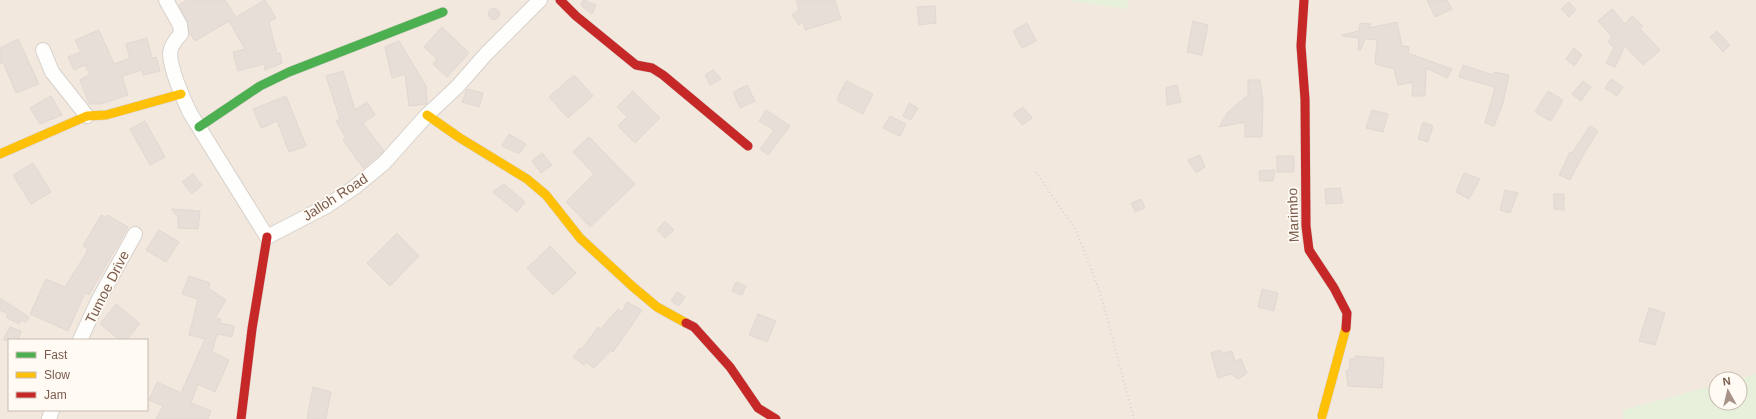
<svg xmlns="http://www.w3.org/2000/svg" width="1756" height="419" font-family="Helvetica,sans-serif">
  <rect width="100%" height="100%" fill="#f9f5f0"/>
  <path fill="#f2e8de" fill-rule="evenodd" d="M0,0H1756V405L1723,419H0ZM9,340H147V410H9ZM1716,379H1740V403H1716Z"/>
  <g fill="#e7f0db">
    <polygon points="1066,0 1129,0 1127,9"/>
    <polygon points="1756,374 1756,419 1623,419 1623,410 1716,385 1716,403 1740,403 1739,379"/>
  </g>
  <g fill="#e6ded7" stroke="#e2d8d2">
    <polygon points="187,0 225,0 236,17 265,0 276,18 269,22 277,54 280,53 282,63 265,70 264,64 238,71 233,52 245,49 229,21 195,41 189,32 187,21 179,5"/>
    <polygon points="583,0 596,5 592,14 581,5"/>
    <polygon points="796,0 835,0 841,19 805,30 803,22 799,25 792,15 799,10"/>
    <polygon points="1427,0 1447,0 1452,9 1435,17"/>
    <polygon points="1569,2 1576,10 1569,17 1561,9"/>
    <polygon points="935,6 936,23 919,25 917,7"/>
    <circle cx="494" cy="14" r="5.5"/>
    <polygon points="1612,9 1625,24 1632,16 1643,26 1640,29 1660,50 1643,65 1625,46 1615,67 1606,63 1614,48 1608,42 1612,37 1598,21"/>
    <polygon points="1193,21 1208,25 1202,55 1187,52"/>
    <polygon points="1397,22 1402,46 1409,47 1408,53 1452,69 1447,78 1426,68 1425,96 1412,96 1413,82 1398,85 1394,69 1375,64 1377,40 1365,39 1360,51 1358,50 1359,38 1342,36 1342,35 1359,31 1360,23 1371,24 1369,28"/>
    <polygon points="1027,23 1036,41 1022,48 1013,31"/>
    <polygon points="442,27 469,53 447,77 433,64 437,59 424,47"/>
    <polygon points="99,30 114,64 130,58 126,44 147,38 152,58 156,57 160,71 143,75 142,70 122,76 128,95 101,104 89,104 80,80 90,74 85,65 74,70 68,57 81,52 75,40"/>
    <polygon points="1717,31 1730,45 1723,52 1710,37"/>
    <polygon points="18,39 39,84 16,93 3,62 0,64 0,48"/>
    <polygon points="399,41 426,86 427,104 409,106 405,74 392,78 385,47"/>
    <polygon points="1574,48 1582,55 1574,66 1566,59"/>
    <polygon points="1463,65 1493,75 1494,72 1509,75 1503,103 1494,126 1485,123 1495,87 1459,77"/>
    <polygon points="713,70 721,79 710,85 705,75"/>
    <polygon points="343,71 355,110 367,102 375,115 363,123 384,151 363,168 343,140 346,138 336,121 340,119 326,76"/>
    <polygon points="574,75 593,96 568,118 549,97"/>
    <polygon points="1611,79 1623,87 1617,96 1605,88"/>
    <polygon points="1248,80 1260,80 1263,101 1262,137 1245,137 1245,122 1219,127 1228,112 1248,95"/>
    <polygon points="846,81 873,94 863,114 838,101 838,97"/>
    <polygon points="1583,81 1591,87 1581,101 1572,94"/>
    <polygon points="747,85 755,101 740,108 733,92"/>
    <polygon points="1177,85 1181,102 1167,105 1166,88"/>
    <polygon points="467,89 483,93 479,107 462,102"/>
    <polygon points="633,91 660,118 635,143 618,126 627,117 617,107"/>
    <polygon points="1548,91 1563,100 1551,121 1535,112"/>
    <polygon points="51,96 62,115 40,124 30,108"/>
    <polygon points="286,96 306,146 289,152 277,121 261,128 253,109"/>
    <polygon points="909,103 918,108 911,120 903,116"/>
    <polygon points="1023,107 1032,118 1022,125 1013,114"/>
    <polygon points="766,110 790,126 768,155 760,149 774,130 759,121"/>
    <polygon points="1372,110 1388,114 1383,132 1366,128"/>
    <polygon points="890,116 906,124 900,136 883,128"/>
    <polygon points="145,121 165,157 150,165 130,129"/>
    <polygon points="1423,122 1433,126 1428,142 1418,139"/>
    <polygon points="1590,126 1598,131 1582,157 1570,180 1559,175 1570,152 1572,153"/>
    <polygon points="509,134 526,144 520,153 517,153 502,146"/>
    <polygon points="589,137 635,184 590,227 566,202 594,174 573,152"/>
    <polygon points="542,153 552,165 541,173 532,161"/>
    <polygon points="1200,155 1205,167 1196,173 1188,160"/>
    <rect x="1277" y="156" width="17" height="16"/>
    <polygon points="33,163 51,192 31,204 13,175"/>
    <polygon points="1275,170 1273,181 1260,181 1259,171"/>
    <polygon points="1464,173 1480,179 1469,199 1456,192"/>
    <polygon points="193,174 202,185 192,194 182,182"/>
    <polygon points="504,184 525,202 517,212 493,192"/>
    <polygon points="1340,188 1343,203 1326,204 1325,189"/>
    <polygon points="1505,190 1518,193 1510,213 1500,210"/>
    <polygon points="1554,194 1564,194 1564,210 1554,209"/>
    <polygon points="1141,199 1145,208 1135,212 1131,203"/>
    <polygon points="171,209 200,211 198,229 178,228 178,217"/>
    <polygon points="101,215 105,217 107,215 128,227 89,295 85,293 68,331 30,314 46,279 65,287 87,252 87,248 83,246"/>
    <polygon points="665,221 674,230 665,238 657,230"/>
    <polygon points="159,230 179,242 166,262 146,250"/>
    <polygon points="397,233 419,256 390,286 367,263"/>
    <polygon points="550,246 576,273 553,295 527,268"/>
    <polygon points="189,276 210,283 208,288 226,300 215,318 221,319 220,323 234,326 232,337 217,334 212,352 229,360 215,392 198,384 191,403 211,411 208,419 156,419 163,406 149,400 157,382 181,393 205,339 189,335 198,299 182,294"/>
    <polygon points="736,282 746,286 742,295 732,291"/>
    <polygon points="1262,289 1278,293 1274,311 1258,307"/>
    <polygon points="677,292 685,297 679,306 671,301"/>
    <polygon points="0,298 29,317 26,322 21,320 19,324 6,317 8,314 0,310"/>
    <polygon points="627,302 642,310 613,352 611,350 594,368 586,362 584,365 573,357 580,348 582,349 598,327 601,329 618,309 622,312"/>
    <polygon points="116,304 140,324 126,340 120,340 100,324"/>
    <polygon points="1649,308 1665,313 1655,345 1639,341"/>
    <polygon points="758,314 776,321 767,342 749,335"/>
    <polygon points="10,327 21,331 18,340 3,340"/>
    <polygon points="1221,350 1222,353 1232,351 1235,361 1241,359 1247,373 1238,379 1231,374 1218,378 1211,353"/>
    <polygon points="1355,356 1384,358 1382,388 1348,386 1346,371 1349,370 1350,359 1355,359"/>
    <polygon points="313,387 331,392 326,419 307,419"/>
  </g>
  <g fill="none" stroke-linecap="round" stroke-linejoin="round">
    <defs>
      <g id="street">
        <path d="M166,0L180,25L181,34C176,39 171,45 170,53C170,68 183,99 190,113L267,237L327,206L355,187L384,163L427,115L457,87L486,54L540,0"/>
        <polyline points="43,50 52,72 87,116"/>
        <polyline points="80,340 99,299 135,234"/>
        <polyline points="49,419 52,410"/>
      </g>
      <polyline id="fast" points="199,127 260,86 289,72 443,12"/>
      <g id="slow">
        <polyline points="427,115 460,138 527,179 546,195 580,238 632,286 657,307 686,323"/>
        <polyline points="0,154 87,116 106,115 181,94"/>
        <polyline points="1322,416 1346,328"/>
      </g>
      <g id="jam">
        <polyline points="560,0 576,16 636,65 652,68 663,75 748,146"/>
        <polyline points="1304,0 1301,46 1305,99 1306,226 1309,250 1334,288 1347,313 1346,328"/>
        <polyline points="686,323 694,327 730,367 758,408 776,419"/>
        <polyline points="241,419 252,329 267,237"/>
      </g>
    </defs>
    <use href="#street" stroke="#d7d1cb" stroke-width="16"/>
    <use href="#fast" stroke="#d9d2cb" stroke-width="10"/>
    <use href="#slow" stroke="#d9d2cb" stroke-width="10"/>
    <use href="#jam" stroke="#d9d2cb" stroke-width="10"/>
    <polyline stroke="#dcd5d0" stroke-width="2" stroke-dasharray="1 3" stroke-linecap="butt" points="1036,172 1076,230 1100,292 1134,419"/>
    <use href="#street" stroke="#fefefd" stroke-width="14"/>
    <use href="#fast" stroke="#4caf50" stroke-width="9"/>
    <use href="#slow" stroke="#ffc107" stroke-width="9"/>
    <use href="#jam" stroke="#c62828" stroke-width="9"/>
  </g>
  <g text-anchor="middle" dominant-baseline="central" stroke-width="3.5" stroke-linejoin="round" paint-order="stroke">
    <g font-size="14" fill="#7a5c4d" stroke="#fffaf3">
      <text transform="translate(335 197) rotate(-33)">Jalloh Road</text>
      <text transform="translate(1293 215) rotate(-92)">Marimbo</text>
      <text transform="translate(107 287) rotate(-63)">Tumoe Drive</text>
    </g>
  </g>
  <rect x="8" y="339" width="140" height="72" fill="#fffaf3" stroke="#cabbb1"/>
  <rect x="16" y="352" width="20" height="6" fill="#4caf50" stroke="#cabbb1"/>
  <text x="44" y="359" font-size="12" fill="#7a5c4d">Fast</text>
  <rect x="16" y="372" width="20" height="6" fill="#ffc107" stroke="#cabbb1"/>
  <text x="44" y="379" font-size="12" fill="#7a5c4d">Slow</text>
  <rect x="16" y="392" width="20" height="6" fill="#c62828" stroke="#cabbb1"/>
  <text x="44" y="399" font-size="12" fill="#7a5c4d">Jam</text>
  <g transform="translate(1728 391) rotate(352)"><circle r="19" fill="#fffaf3" stroke="#cabbb1"/>
  <path d="M0-3L7 15L0 10L-7 15Z" fill="#a69286"/>
  <text y="-6" font-size="11" font-weight="bold" text-anchor="middle" fill="#7a5c4d">N</text>
  </g>
</svg>
